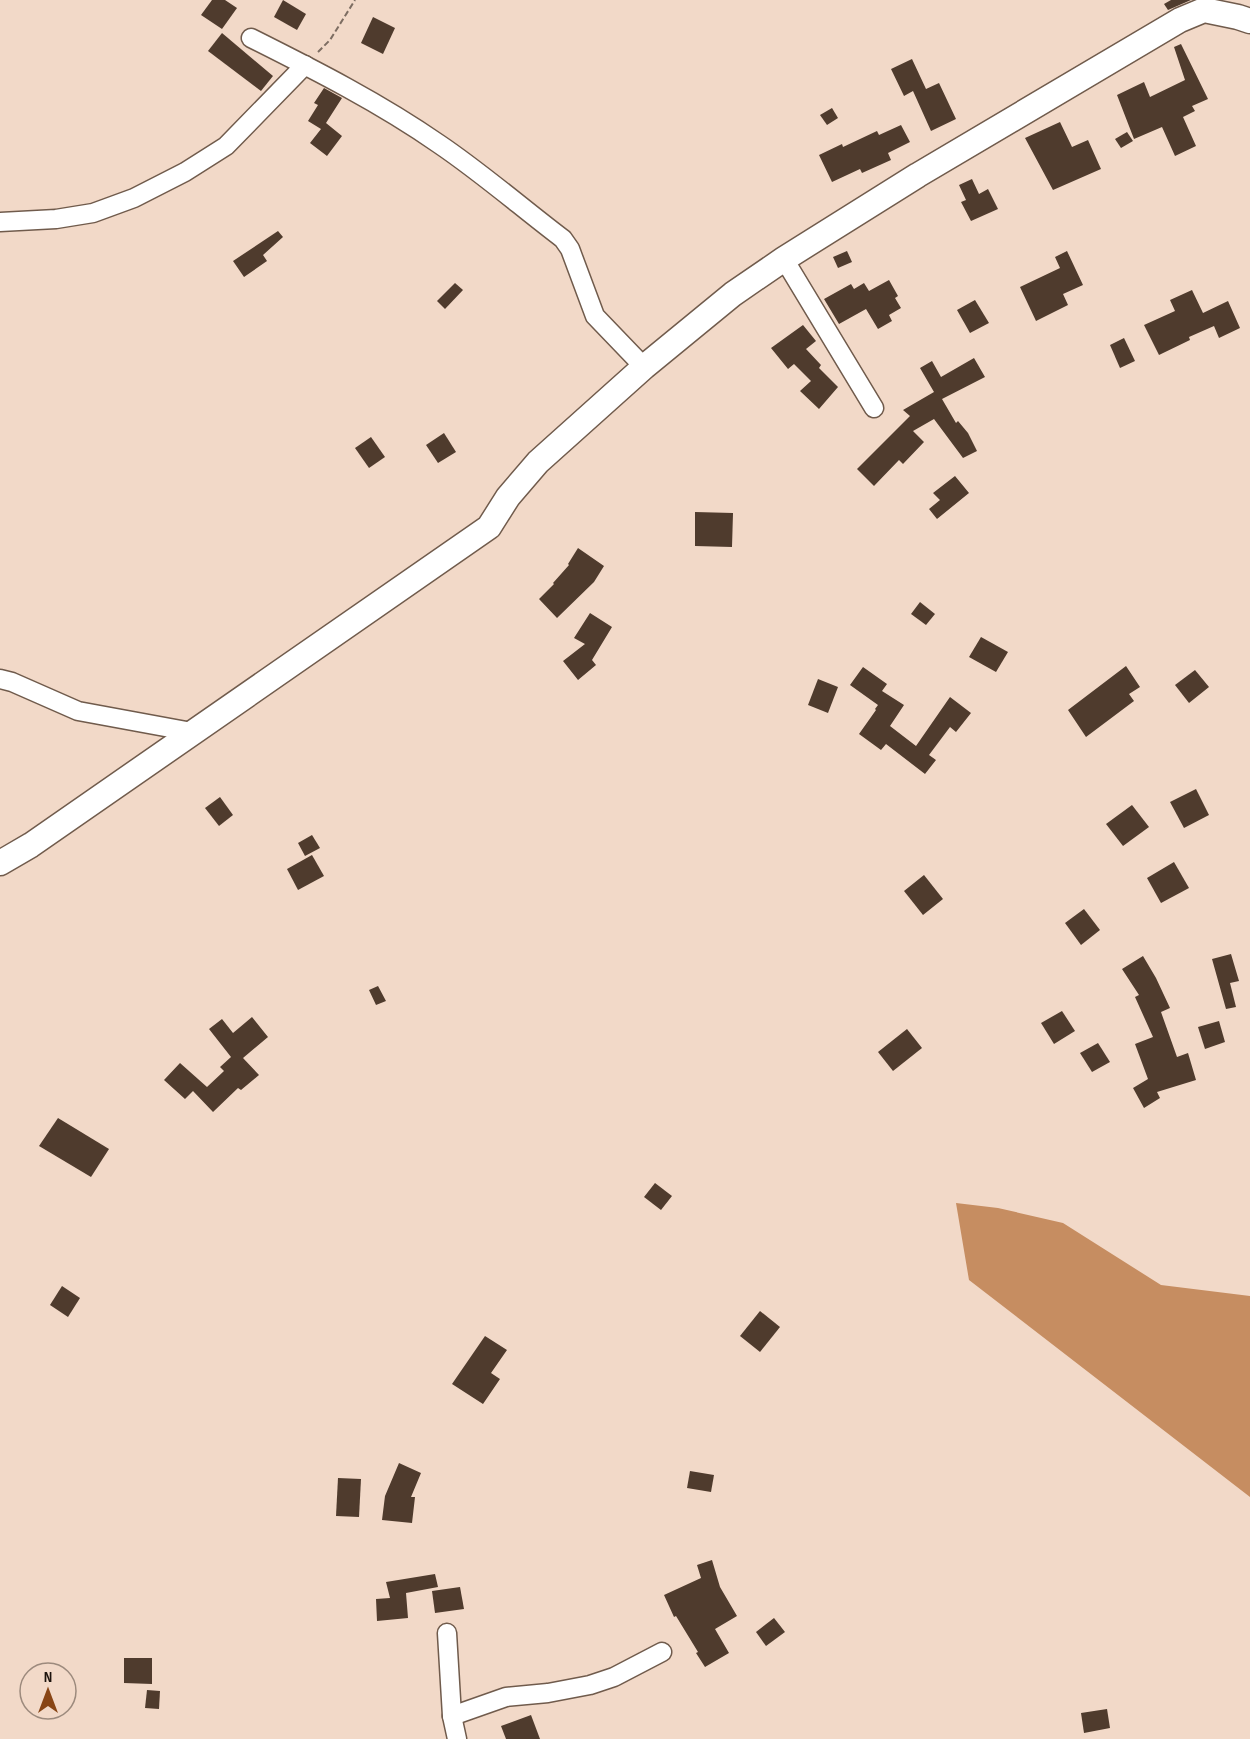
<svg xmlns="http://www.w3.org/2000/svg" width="1250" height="1739" font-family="'Sofia Sans Condensed',sans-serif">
  <rect width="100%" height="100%" fill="#f2d9c8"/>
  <polygon fill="#c68d61" points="956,1203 998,1208 1063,1223 1161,1285 1250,1296 1250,1497 969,1280"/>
  <g fill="#4f3b2d">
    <polygon points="212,0 225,0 237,8 222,29 201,15"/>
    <polygon points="283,0 306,14 297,30 274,17"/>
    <polygon points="1171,0 1191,0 1168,10 1164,4"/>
    <polygon points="373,17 395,28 383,54 361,43"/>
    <polygon points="222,33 273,76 261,91 208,51"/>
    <polygon points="1181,44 1208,99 1192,106 1195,111 1183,117 1196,146 1175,156 1162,127 1134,139 1117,95 1144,82 1150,97 1185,80 1174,47"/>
    <polygon points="912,59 926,89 939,83 956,119 931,131 913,91 904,96 891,69"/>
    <polygon points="324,88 342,98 326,123 342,136 327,156 310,143 321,129 308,121 318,105 314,103"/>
    <polygon points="832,108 838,118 827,125 820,115"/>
    <polygon points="1060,122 1072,147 1088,140 1101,169 1053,190 1025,138"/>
    <polygon points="901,125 910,142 888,153 891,160 862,173 860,169 832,182 819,155 842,144 843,147 877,131 879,135"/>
    <polygon points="1127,132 1133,141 1121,148 1115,139"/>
    <polygon points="972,179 979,194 988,189 998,209 971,221 961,202 966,200 959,185"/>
    <polygon points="278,231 283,237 263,255 267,261 244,277 233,261"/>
    <polygon points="847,251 852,262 838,268 833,257"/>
    <polygon points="1067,251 1083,285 1063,294 1068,305 1036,321 1020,287 1060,268 1055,257"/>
    <polygon points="889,280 898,296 895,298 901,308 889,315 892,321 878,329 866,309 839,324 824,299 851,284 854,289 864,283 869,291"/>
    <polygon points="455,283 463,290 445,309 437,301"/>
    <polygon points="1192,290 1203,313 1228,301 1240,328 1219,338 1214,326 1189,337 1190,340 1159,355 1144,325 1175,311 1170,300"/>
    <polygon points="975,300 989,323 970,333 957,310"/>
    <polygon points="803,325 816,341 806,349 821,365 819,368 838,387 819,409 800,391 811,381 794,364 788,369 771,348"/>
    <polygon points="1124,338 1135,361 1120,368 1110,345"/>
    <polygon points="974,358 985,377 942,399 956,423 958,421 968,433 977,451 963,458 934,419 913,431 924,442 903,464 899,460 874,486 857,469 910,416 903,410 934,392 920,368 932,361 941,377"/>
    <polygon points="444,433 456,452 438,463 426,445"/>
    <polygon points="371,437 385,457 369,468 355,448"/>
    <polygon points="955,476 969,493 937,519 929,509 940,500 933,493"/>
    <polygon points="695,512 733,513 732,547 695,546"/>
    <polygon points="578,548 604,566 594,582 557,618 539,599 554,584 553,583 569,565 568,564"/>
    <polygon points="920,602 935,614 926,625 911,614"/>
    <polygon points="590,613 612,627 592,660 596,665 578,680 563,661 585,644 574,638"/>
    <polygon points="981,637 1008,652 996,672 969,657"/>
    <polygon points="1126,666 1140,687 1129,694 1134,701 1086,737 1068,710"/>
    <polygon points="863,667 887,684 882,691 904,705 890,726 916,746 950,697 971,713 956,732 950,727 929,755 936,760 925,774 886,744 881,750 859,734 876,710 875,709 878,705 850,685"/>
    <polygon points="1195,670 1209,687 1189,703 1175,685"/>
    <polygon points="818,679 838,687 828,713 808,705"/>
    <polygon points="1196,789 1209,815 1184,828 1170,802"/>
    <polygon points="220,797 233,815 219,826 205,808"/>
    <polygon points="1132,805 1149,827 1123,846 1106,824"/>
    <polygon points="312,835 320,848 305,856 298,843"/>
    <polygon points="312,855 324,876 298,890 287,869"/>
    <polygon points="1174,862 1189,888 1161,903 1147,878"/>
    <polygon points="924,875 943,899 923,915 904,891"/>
    <polygon points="1084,909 1100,930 1081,945 1065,923"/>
    <polygon points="1231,954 1239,981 1230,983 1236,1007 1226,1009 1212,959"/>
    <polygon points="1143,956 1156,978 1170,1008 1161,1012 1177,1057 1188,1053 1196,1080 1157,1092 1160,1098 1144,1108 1133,1088 1148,1079 1135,1044 1153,1037 1135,997 1139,995 1122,969"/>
    <polygon points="378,986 386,1001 376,1005 369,990"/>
    <polygon points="1062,1011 1075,1031 1054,1044 1041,1023"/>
    <polygon points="252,1017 268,1037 243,1058 259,1075 241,1090 238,1088 213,1112 193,1091 185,1099 164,1080 180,1063 207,1087 224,1071 220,1067 231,1057 209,1029 222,1019 233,1033"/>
    <polygon points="1219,1021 1225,1042 1205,1049 1198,1027"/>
    <polygon points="907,1029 922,1048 893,1071 878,1052"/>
    <polygon points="1098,1043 1110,1062 1092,1072 1080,1053"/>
    <polygon points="58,1118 109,1149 91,1177 39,1146"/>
    <polygon points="655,1183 672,1196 661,1210 644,1197"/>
    <polygon points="62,1286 80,1298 68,1317 50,1305"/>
    <polygon points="760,1311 780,1327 760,1352 740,1336"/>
    <polygon points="485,1336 507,1350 491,1373 500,1379 483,1404 452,1384"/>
    <polygon points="399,1463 421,1473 411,1497 415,1497 412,1523 382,1520 385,1496"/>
    <polygon points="690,1471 714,1475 711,1492 687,1488"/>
    <polygon points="338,1478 361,1479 359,1517 336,1516"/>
    <polygon points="712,1560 720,1587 737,1616 715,1629 729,1653 705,1667 696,1653 698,1652 676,1616 674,1617 664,1595 701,1578 697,1565"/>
    <polygon points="435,1574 438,1587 406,1593 408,1618 377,1621 376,1599 390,1598 386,1582"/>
    <polygon points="460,1587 464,1609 435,1613 432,1591"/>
    <polygon points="774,1618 785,1632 766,1646 756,1632"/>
    <polygon points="124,1658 152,1658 152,1684 124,1683"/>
    <polygon points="147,1690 160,1691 159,1709 145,1708"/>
    <polygon points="1107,1709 1110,1728 1084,1733 1081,1713"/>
    <polygon points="531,1715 540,1739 506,1739 501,1726"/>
  </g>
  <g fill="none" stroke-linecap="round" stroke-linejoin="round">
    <defs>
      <g id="minor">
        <path d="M251,38C315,70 380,103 439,144C482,173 522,208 563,239L570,249L595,316L644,367"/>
        <polyline points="0,222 56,219 93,213 134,198 185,172 226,146 305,65"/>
        <polyline points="784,259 874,408"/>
        <polyline points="0,679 12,682 78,711 192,732"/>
        <polyline points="447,1633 452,1716 457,1739"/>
        <polyline points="452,1716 506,1697 548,1693 590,1685 614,1677 662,1652"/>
      </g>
      <polyline id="major" points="0,863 31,845 489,527 508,497 538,462 644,367 733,294 784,259 918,175 1180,20 1204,10 1238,17 1250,21"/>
    </defs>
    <use href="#minor" stroke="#705b4c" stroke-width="21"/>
    <use href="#major" stroke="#705b4c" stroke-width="27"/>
    <polyline stroke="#7d6d62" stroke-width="2" stroke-dasharray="6 3" stroke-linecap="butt" points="318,52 330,40 355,0"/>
    <use href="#minor" stroke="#fff" stroke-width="18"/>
    <use href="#major" stroke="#fff" stroke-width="24"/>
  </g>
  <g transform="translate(48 1691)"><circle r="28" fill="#f2d9c8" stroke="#9c8a7d" stroke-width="1.5"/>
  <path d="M0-4.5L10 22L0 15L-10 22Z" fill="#884515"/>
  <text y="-9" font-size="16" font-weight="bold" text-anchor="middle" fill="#1c130d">N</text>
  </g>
</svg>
